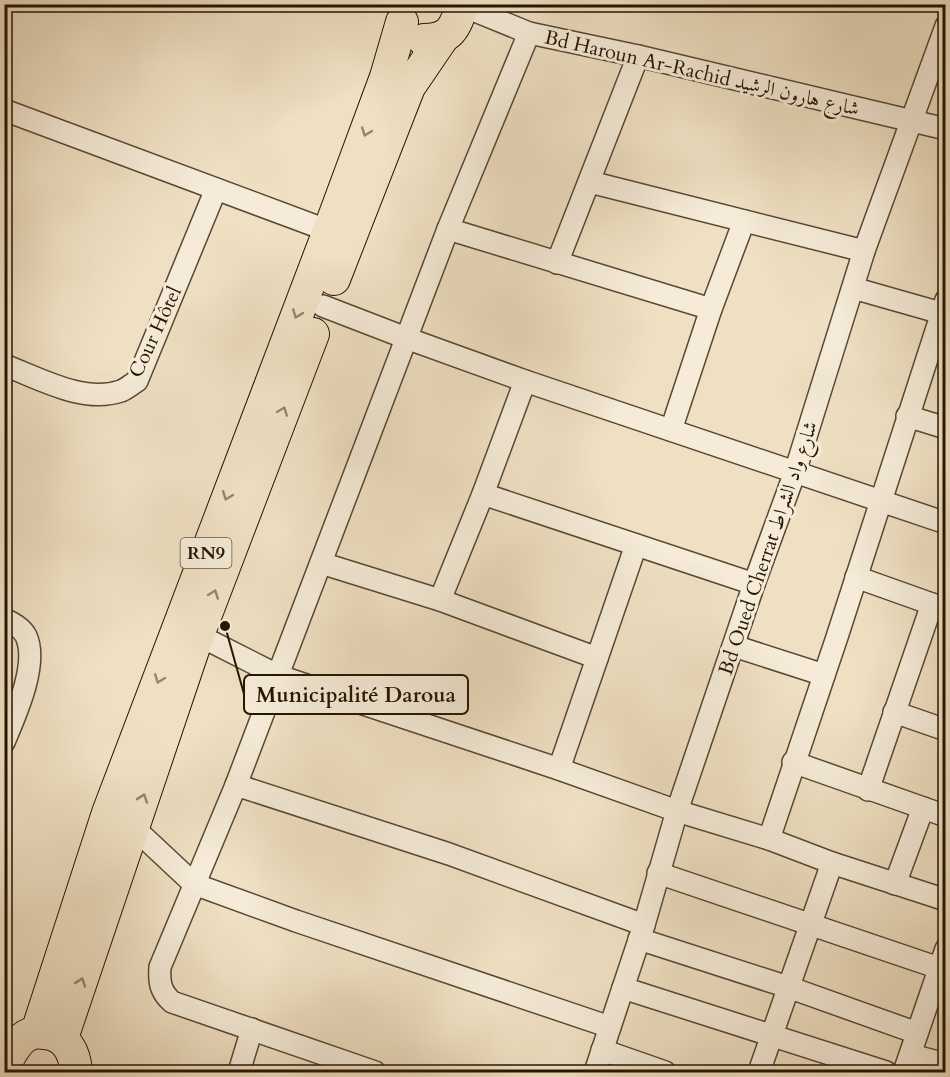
<svg xmlns="http://www.w3.org/2000/svg" width="950" height="1077" font-family="Cardo,Amiri,serif">
  <rect width="100%" height="100%" fill="#efe0c3"/>
  <filter id="stains"><feTurbulence type="fractalNoise" baseFrequency=".00333" numOctaves="4"/><feColorMatrix values="0 0 0 0 .2 0 0 0 0 .09 0 0 0 0 .02 0 0 0 .5 -.17"/></filter>
  <radialGradient id="worn" r=".72"><stop offset=".6" stop-color="#630" stop-opacity="0"/><stop offset="1" stop-color="#630" stop-opacity=".3"/></radialGradient>
  <g fill="none" stroke-linecap="round" stroke-linejoin="round">
    <defs>
      <g id="minor">
        <polyline points="463,6 529,33 638,56 946,129"/>
        <polyline points="4,110 329,231"/>
        <polyline points="590,182 864,251"/>
        <polyline points="448,229 711,309"/>
        <polyline points="557,263 638,56"/>
        <polyline points="853,288 941,313"/>
        <polyline points="323,306 406,338 525,381 946,523"/>
        <path d="M4,365C39,378 83,404 121,391C126,389 132,384 137,381L216,189"/>
        <polyline points="907,416 946,428"/>
        <polyline points="671,430 711,309 744,221"/>
        <polyline points="483,494 754,584"/>
        <polyline points="321,563 440,600 597,658"/>
        <polyline points="856,577 943,608"/>
        <polyline points="440,600 483,494 525,381"/>
        <path d="M4,619C13,623 22,628 26,636C39,664 15,716 4,742"/>
        <polyline points="198,635 279,676 559,769 677,811 769,839 832,863 946,900"/>
        <polyline points="734,646 824,675"/>
        <polyline points="894,712 946,730"/>
        <polyline points="793,762 946,816"/>
        <polyline points="559,769 636,545"/>
        <polyline points="236,785 449,854 644,925"/>
        <polyline points="868,790 932,604"/>
        <polyline points="133,827 194,884 296,921 610,1027"/>
        <polyline points="769,839 837,637 946,300"/>
        <polyline points="658,873 939,968"/>
        <polyline points="895,884 923,808"/>
        <polyline points="639,939 788,987 917,1033"/>
        <polyline points="623,988 886,1072"/>
        <polyline points="602,1050 665,1072"/>
        <polyline points="911,1055 946,1064"/>
        <polyline points="239,1072 252,1029"/>
        <path d="M375,1072L172,1002C160,991 159,982 160,967L236,785L448,229L529,33"/>
        <polyline points="595,1072 644,925 677,811 754,584 795,472 864,251 946,26"/>
        <polyline points="759,1072 832,863"/>
        <polyline points="904,1072 946,949"/>
      </g>
      <g id="highway">
        <path d="M424,40C451,40 455,27 463,4"/>
        <polyline points="334,279 409,87 443,37"/>
        <polyline points="37,1032 108,813 329,231 386,77 402,22"/>
        <polyline points="62,1038 198,635 313,334"/>
        <path d="M4,1067C9,1056 15,1043 26,1036C31,1033 38,1032 44,1033C66,1034 75,1053 76,1072"/>
      </g>
    </defs>
    <use href="#minor" stroke="#574832" stroke-width="24"/>
    <use href="#highway" stroke="#241501" stroke-width="34"/>
    <use href="#minor" stroke="#f5ebd8" stroke-width="21"/>
    <use href="#highway" stroke="#efe0c3" stroke-width="32"/>
  </g>
  <defs><path id="oneway-chevron" d="M-2-3.5L2.5 0L-2 3.5" fill="none" stroke-width="1.6" stroke-linecap="round" stroke-linejoin="round" transform="scale(1.5)"/></defs>
  <g stroke="#94856c">
    <use href="#oneway-chevron" transform="translate(366 132) rotate(110)"/>
    <use href="#oneway-chevron" transform="translate(297 314) rotate(111)"/>
    <use href="#oneway-chevron" transform="translate(283 411) rotate(-69)"/>
    <use href="#oneway-chevron" transform="translate(227 496) rotate(111)"/>
    <use href="#oneway-chevron" transform="translate(214 594) rotate(-69)"/>
    <use href="#oneway-chevron" transform="translate(159 679) rotate(111)"/>
    <use href="#oneway-chevron" transform="translate(143 798) rotate(-71)"/>
    <use href="#oneway-chevron" transform="translate(81 982) rotate(-71)"/>
  </g>
  <g text-anchor="middle" dominant-baseline="central" stroke-width="6" stroke-linejoin="round" paint-order="stroke">
    <rect fill="#f5ebd8" stroke="#635542" stroke-width="1.5" x="180.5" y="538" width="51" height="30" rx="4.5"/>
    <g font-size="18" font-weight="bold" fill="#241501">
      <text x="206" y="553">RN9</text>
    </g>
    <g font-size="20" fill="#241501" stroke="#f5ebd8">
      <text transform="translate(702 73) rotate(13)">Bd Haroun Ar-Rachid شارع هارون الرشيد</text>
      <text transform="translate(155 332) rotate(-65)">Cour Hôtel</text>
      <text transform="translate(768 548) rotate(-71)">Bd Oued Cherrat شارع واد الشراط</text>
    </g>
  </g>
  <path fill="none" stroke="#241501" stroke-width="2" d="M225 626L244 694"/>
  <circle fill="#241501" stroke="#f5ebd8" stroke-width="2" cx="225" cy="626" r="6"/>
  <rect fill="#f5ebd8" stroke="#241501" stroke-width="2" x="244" y="675" width="224" height="39" rx="6"/>
  <g font-size="21" text-anchor="middle" font-weight="bold" fill="#241501">
    <text x="356" y="702">Municipalité Daroua</text>
  </g>
  <rect width="950" height="1077" fill="none" stroke="#efe0c3" stroke-width="24"/>
  <rect x="6" y="6" width="938" height="1065" fill="none" stroke="#241501" stroke-width="3"/>
  <rect x="12" y="12" width="926" height="1053" fill="none" stroke="#241501" stroke-width="1.5"/>
  <rect width="100%" height="100%" filter="url(#stains)"/>
  <rect width="100%" height="100%" fill="url(#worn)"/>
</svg>
